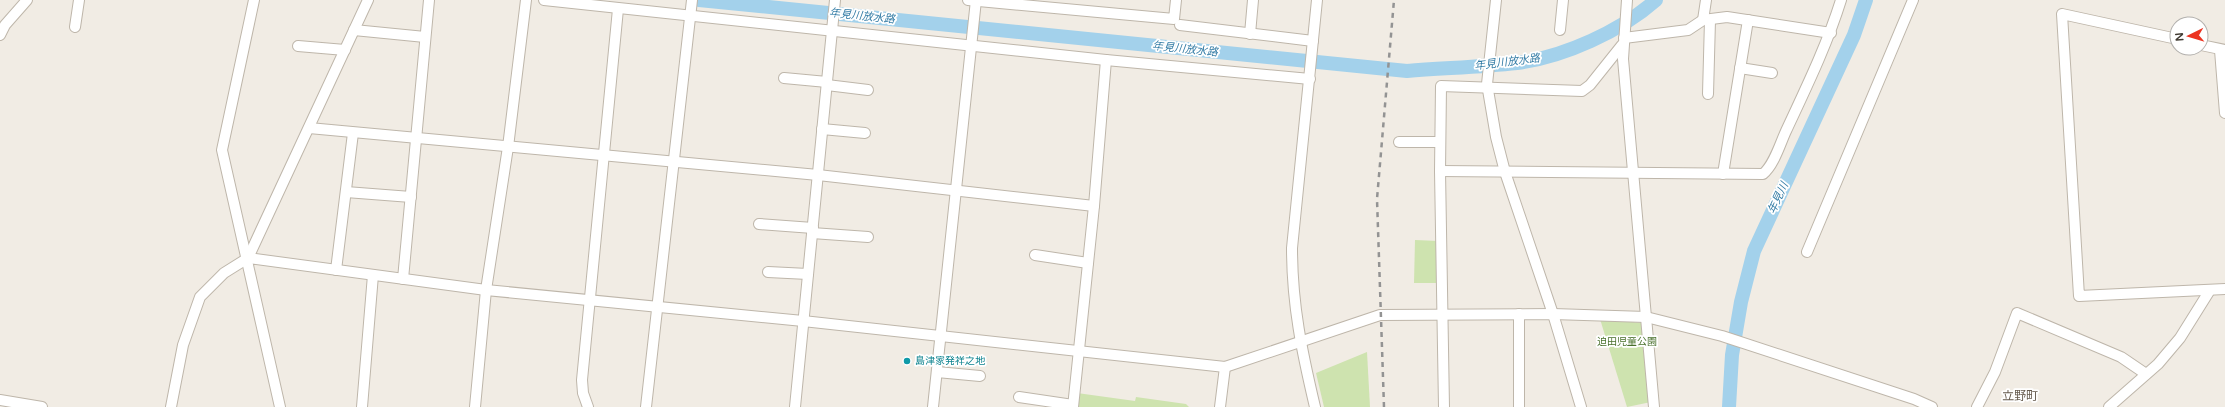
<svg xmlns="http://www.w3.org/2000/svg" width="2225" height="407" font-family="'Varela Round','Noto Sans JP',sans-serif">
  <rect width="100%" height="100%" fill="#f1ece4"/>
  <g fill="#cee3af">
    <polygon points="1415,240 1439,241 1439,283 1414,283"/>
    <polygon points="1600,319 1643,323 1651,402 1627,407"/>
    <polygon points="1367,352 1370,407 1324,407 1316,373"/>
    <polygon points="1077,393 1135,401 1136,397 1186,404 1189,407 1075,407"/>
  </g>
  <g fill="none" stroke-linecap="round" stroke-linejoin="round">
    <g stroke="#a3d1eb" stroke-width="14">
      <path d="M699,0L1407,71C1444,68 1481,67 1517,63C1564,57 1621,31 1656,0"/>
      <polyline points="1729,407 1732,355 1741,302 1754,251 1854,35 1866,0"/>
    </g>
    <defs>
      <g id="minor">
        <polyline points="254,0 222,150 280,407"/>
        <polyline points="544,0 1106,60 1310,79"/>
        <polyline points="968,0 1174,19 1176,0"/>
        <polyline points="1496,0 1487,84 1496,137 1505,172 1553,314 1581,407"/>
        <polyline points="1627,0 1623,59 1654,407"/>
        <polyline points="1703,20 1706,0"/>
        <polyline points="1180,25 1313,41"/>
        <polyline points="75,27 79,0"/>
        <polyline points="354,30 425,37"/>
        <polyline points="1560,30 1563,0"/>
        <polyline points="1250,34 1253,0"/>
        <polyline points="0,35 5,25 27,0"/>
        <polyline points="1624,38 1688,30 1703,20 1727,17 1831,33"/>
        <polyline points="2177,39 2062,14 2079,296 2225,289"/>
        <polyline points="2201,45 2225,50"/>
        <polyline points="298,46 345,50"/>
        <polyline points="2220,50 2225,113"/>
        <polyline points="1740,68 1772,73"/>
        <polyline points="784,78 827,82"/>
        <polyline points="827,85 868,90"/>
        <polyline points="1708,94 1710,20"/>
        <polyline points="309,128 818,175 1094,206"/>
        <polyline points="822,129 865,133"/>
        <polyline points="1399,142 1440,142"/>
        <path d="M1440,171L1763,174C1774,165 1780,144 1786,131C1806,88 1827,45 1841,0"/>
        <polyline points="1723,174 1748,20"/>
        <polyline points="346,192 411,197"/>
        <polyline points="759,224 813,228"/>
        <polyline points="812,233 868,237"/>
        <polyline points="1807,252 1913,0"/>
        <polyline points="1035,255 1088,263"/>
        <polyline points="248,258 368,0"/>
        <polyline points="336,270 353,133"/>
        <polyline points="768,272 808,274"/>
        <polyline points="403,279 429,0"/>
        <polyline points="1519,314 1519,407"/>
        <polyline points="937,372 980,376"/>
        <polyline points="1019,397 1073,405"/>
        <polyline points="0,400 42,407"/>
        <polyline points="171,407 183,345 200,297 224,273 248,258 486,290 803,321 1225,367 1380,315 1553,314 1646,317 1722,336 1914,399 1932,407"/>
        <polyline points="362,407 373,275"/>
        <polyline points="475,407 486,290 508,147 526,0"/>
        <polyline points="588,407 583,393 582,380 618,9"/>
        <polyline points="646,407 692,0"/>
        <polyline points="795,407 835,0"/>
        <polyline points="933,407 976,0"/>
        <polyline points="1073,407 1094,206 1106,60"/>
        <polyline points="1220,407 1225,367"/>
        <path d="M1315,407C1302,352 1292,305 1292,248L1317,0"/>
        <polyline points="1444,407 1440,171 1441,86 1582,91 1590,85 1622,45"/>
        <polyline points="1977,407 1995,372 2017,313 2121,357 2146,374"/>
        <polyline points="2109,407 2158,364 2180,338 2210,290"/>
      </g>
    </defs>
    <use href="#minor" stroke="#beb6aa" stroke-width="12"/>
    <use href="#minor" stroke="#fff" stroke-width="10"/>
    <polyline stroke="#939393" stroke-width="2.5" stroke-dasharray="5 5" stroke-linecap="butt" points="1384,407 1377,199 1394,0"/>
  </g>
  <circle fill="#0f9aa8" stroke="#fff" stroke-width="1.5" cx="907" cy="361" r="4"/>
  <g text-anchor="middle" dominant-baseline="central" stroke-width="3.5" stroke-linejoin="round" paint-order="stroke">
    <g font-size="10" fill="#49702c" stroke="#fff">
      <text x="1627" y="342">迫田児童公園</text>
    </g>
    <g font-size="10" fill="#0d838f" stroke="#fff" text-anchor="start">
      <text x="915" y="361">島津家発祥之地</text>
    </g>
    <g font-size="11" font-style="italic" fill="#357da6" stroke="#fff">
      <text transform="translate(862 16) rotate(6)">年見川放水路</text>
      <text transform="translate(1185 49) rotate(6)">年見川放水路</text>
      <text transform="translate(1507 62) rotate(-7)">年見川放水路</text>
      <text transform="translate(1778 198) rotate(-65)">年見川</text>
    </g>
    <g font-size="12" fill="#64594c" stroke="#fff">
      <text x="2020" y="396">立野町</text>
    </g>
  </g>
  <g transform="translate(2189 36) rotate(265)"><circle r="19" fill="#ffffff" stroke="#b3b1ae"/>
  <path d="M0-3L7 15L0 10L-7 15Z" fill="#ec3320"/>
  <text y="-6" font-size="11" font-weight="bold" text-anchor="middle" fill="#423c34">N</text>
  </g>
</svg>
